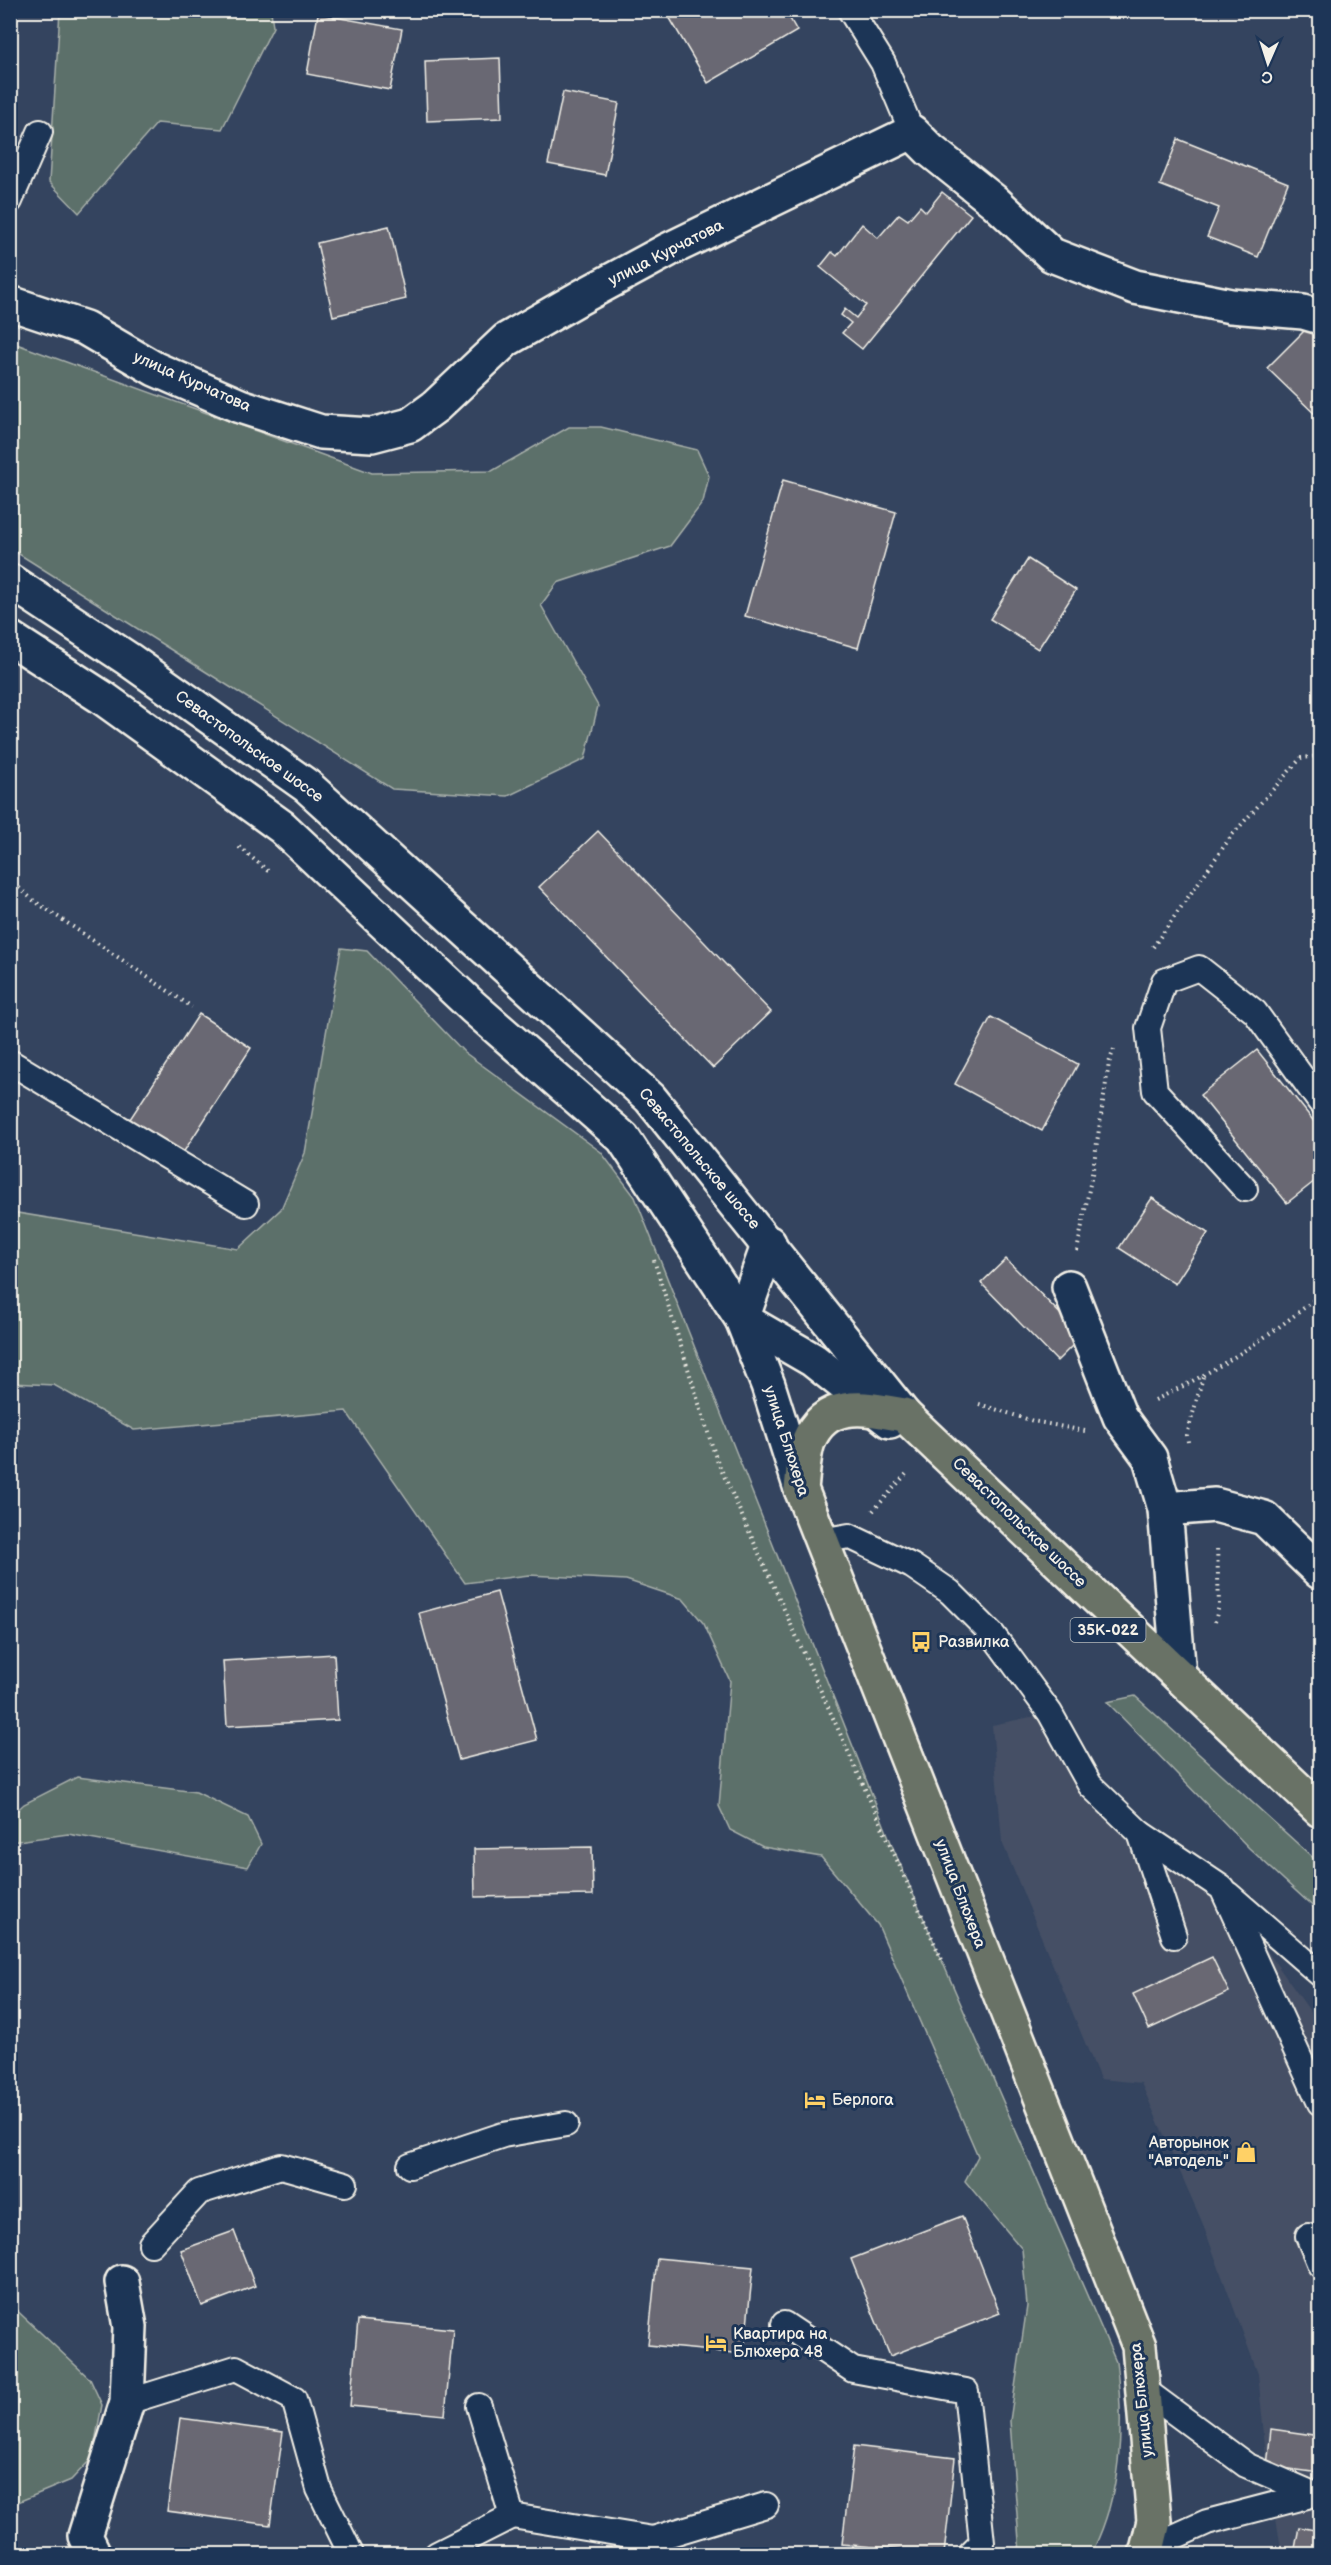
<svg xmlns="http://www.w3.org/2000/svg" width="1331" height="2565" font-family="'Balsamiq Sans',sans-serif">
  <rect width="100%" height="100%" fill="#34445f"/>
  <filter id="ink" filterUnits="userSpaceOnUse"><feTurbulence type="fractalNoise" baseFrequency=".0167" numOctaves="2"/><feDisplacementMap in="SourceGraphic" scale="12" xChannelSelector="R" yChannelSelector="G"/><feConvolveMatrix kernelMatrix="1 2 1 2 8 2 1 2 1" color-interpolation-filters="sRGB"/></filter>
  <g filter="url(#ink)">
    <polygon fill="#444f65" points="1050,1713 1090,1785 1222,1888 1320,2025 1320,2554 1282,2554 1267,2466 1258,2374 1202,2222 1141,2083 1100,2079 1002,1842 992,1725"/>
    <g fill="#5c6f6b" stroke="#a8b0aa" stroke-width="1.5">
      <polygon points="60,11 271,11 273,27 222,129 157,123 79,213 49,182"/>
      <polygon points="11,342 372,473 492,471 569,427 601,427 697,450 709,476 703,502 670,546 557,583 541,605 598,706 585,759 508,796 392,789 11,549"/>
      <path d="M341,948L367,951L464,1052L601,1152L635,1197L894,1850L1116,2362C1125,2426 1121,2497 1091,2554H1020L1010,2421L1027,2306L1022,2249L965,2181L978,2156L878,1925L821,1857L763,1847L730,1830L719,1806L730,1681L704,1624L683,1599L626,1580L529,1575L465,1583L346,1411L134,1430L54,1385L11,1383V1212L238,1249L281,1209L305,1153Z"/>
      <polygon points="1135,1696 1320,1864 1320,1913 1249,1848 1107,1702"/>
      <polygon points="77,1777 196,1792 248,1817 261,1844 248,1867 68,1834 11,1842 11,1816 24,1804"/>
      <polygon points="10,2304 90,2379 102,2405 92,2458 71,2480 18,2502 11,2503"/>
    </g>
    <g fill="#696873" stroke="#f4f1e8" stroke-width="1.5">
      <polygon points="665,10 785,10 797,31 708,83"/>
      <polygon points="318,14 402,29 390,90 307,74"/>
      <polygon points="500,58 502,118 427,121 425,61"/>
      <polygon points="563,92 619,103 605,175 548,164"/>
      <polygon points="1178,139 1288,183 1258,257 1207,237 1219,208 1160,185"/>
      <polygon points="942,192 971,215 862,349 842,333 851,323 841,315 845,309 856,318 866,305 820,267 832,252 837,256 862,224 878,238 899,214 908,220 920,206 926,212"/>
      <polygon points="389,226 406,299 333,316 317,243"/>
      <polygon points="1308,327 1320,339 1320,419 1267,368"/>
      <polygon points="783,480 896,512 858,648 745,616"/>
      <polygon points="1028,559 1076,590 1038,649 990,619"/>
      <polygon points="598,831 771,1012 713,1068 539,887"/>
      <polygon points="199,1014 251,1048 181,1156 128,1122"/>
      <polygon points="991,1017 1078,1064 1042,1131 955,1084"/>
      <polygon points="1257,1050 1320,1129 1320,1177 1287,1203 1200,1095"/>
      <polygon points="1152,1198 1208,1233 1175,1284 1119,1248"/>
      <polygon points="1006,1259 1082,1336 1057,1361 981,1283"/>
      <polygon points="497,1592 537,1740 459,1760 419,1613"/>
      <polygon points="334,1654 338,1720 227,1726 223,1661"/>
      <polygon points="592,1847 593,1895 475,1897 474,1849"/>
      <polygon points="1212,1957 1229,1992 1149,2029 1133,1994"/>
      <polygon points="962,2216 1000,2313 890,2356 851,2259"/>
      <polygon points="234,2231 255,2286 202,2306 181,2250"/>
      <polygon points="657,2258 753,2267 744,2354 648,2345"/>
      <polygon points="358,2320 453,2329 445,2415 350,2406"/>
      <polygon points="180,2418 283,2432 270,2525 167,2511"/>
      <polygon points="1271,2429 1320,2436 1320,2473 1267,2466"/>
      <polygon points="854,2446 955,2458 944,2554 842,2544"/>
      <polygon points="1299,2527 1320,2531 1320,2554 1294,2554"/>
    </g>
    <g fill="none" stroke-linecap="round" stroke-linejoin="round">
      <defs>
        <g id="service">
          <polyline points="850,10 883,63 912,132"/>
          <polyline points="10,201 40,132"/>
          <polyline points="10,1062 246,1204"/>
          <polyline points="1245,1189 1155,1091 1148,1028 1164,981 1199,968 1255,1012 1320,1102"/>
          <polyline points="821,1541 849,1536 912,1566 950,1592 993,1635 1050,1713 1090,1785 1140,1833 1222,1888 1320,2103"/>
          <polyline points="1140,1833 1174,1936"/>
          <polyline points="1228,1894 1320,1974"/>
          <polyline points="410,2166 503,2135 566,2124"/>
          <polyline points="1308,2236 1320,2265"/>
          <polyline points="151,2244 199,2192 281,2166 345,2184"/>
          <polyline points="784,2324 853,2370 966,2391 982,2543 971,2554"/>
          <polyline points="1143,2389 1246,2465 1311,2493"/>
          <polyline points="127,2402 236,2368 294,2399 319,2489 351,2554"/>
          <polyline points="479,2406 512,2516 653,2539"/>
          <polyline points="1147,2549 1207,2522 1315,2494"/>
          <polyline points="437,2554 512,2516"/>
          <polyline points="652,2554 653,2539 766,2505"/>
        </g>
        <g id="minor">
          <polyline points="10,303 85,328 155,369 240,406 321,432 372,435 410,425 436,406 506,340 581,297 668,250 912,132 930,150 995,202 1052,255 1135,287 1231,306 1303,312 1320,317"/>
          <polyline points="1069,1287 1120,1417 1150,1458 1165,1509 1179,1676"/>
          <polyline points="1165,1509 1215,1505 1264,1518 1320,1572"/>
          <polyline points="94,2554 85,2536 127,2402 130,2327 122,2282"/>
        </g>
        <g id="secondary">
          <polyline points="10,581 128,659 307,786 650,1098 904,1415"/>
          <polyline points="10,638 103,698 282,827 473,1007 623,1138 742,1319 813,1360 890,1421"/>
          <polyline points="769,1243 742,1319 768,1385 801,1489"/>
        </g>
        <path id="primary" d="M1146,2554L1154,2521L1139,2346L801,1489C803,1474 803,1456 808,1442C826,1398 866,1408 904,1415L1320,1810"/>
      </defs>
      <use href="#service" stroke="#f4f1e8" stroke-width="28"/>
      <use href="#minor" stroke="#f4f1e8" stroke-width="38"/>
      <use href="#secondary" stroke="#f4f1e8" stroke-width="38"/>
      <use href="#primary" stroke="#f4f1e8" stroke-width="38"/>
      <g stroke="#f4f1e8" stroke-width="4" stroke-dasharray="1.5 4.5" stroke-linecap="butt">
        <polyline points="239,847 268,871"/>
        <polyline points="10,880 33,900 192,1007"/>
        <polyline points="1153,947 1232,835 1301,758 1320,756"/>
        <polyline points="1077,1251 1093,1169 1109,1063 1115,1046"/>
        <polyline points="654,1260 716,1458 942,1960"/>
        <path d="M1155,1400C1216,1371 1268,1338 1320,1295"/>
        <polyline points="979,1404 1033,1421 1085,1431"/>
        <polyline points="1188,1442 1187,1435 1203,1377"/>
        <polyline points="873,1511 908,1472"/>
        <polyline points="1215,1622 1219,1605 1217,1546"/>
      </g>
      <use href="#service" stroke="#1d3557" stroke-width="24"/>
      <use href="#minor" stroke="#1d3557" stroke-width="33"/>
      <use href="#secondary" stroke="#1d3557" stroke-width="33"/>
      <use href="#primary" stroke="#697266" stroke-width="33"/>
    </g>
  </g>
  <defs>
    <symbol id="bus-bare" viewBox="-9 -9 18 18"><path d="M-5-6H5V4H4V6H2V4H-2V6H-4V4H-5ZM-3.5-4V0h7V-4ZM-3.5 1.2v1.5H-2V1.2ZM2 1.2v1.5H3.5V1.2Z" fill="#ffd166" stroke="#1d3557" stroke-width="2.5" paint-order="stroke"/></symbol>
    <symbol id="hotel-bare" viewBox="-9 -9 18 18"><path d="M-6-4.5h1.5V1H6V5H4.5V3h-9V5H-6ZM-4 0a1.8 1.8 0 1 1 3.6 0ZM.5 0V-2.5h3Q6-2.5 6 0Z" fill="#ffd166" stroke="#1d3557" stroke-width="2.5" paint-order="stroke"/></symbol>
    <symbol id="shop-bare" viewBox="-9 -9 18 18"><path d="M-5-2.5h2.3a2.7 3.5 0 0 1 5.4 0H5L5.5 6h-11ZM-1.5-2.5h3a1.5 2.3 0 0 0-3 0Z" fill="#ffd166" stroke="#1d3557" stroke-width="2.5" paint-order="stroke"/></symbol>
  </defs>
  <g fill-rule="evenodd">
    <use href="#bus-bare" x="906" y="1627" width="30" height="30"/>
    <use href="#hotel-bare" x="800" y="2085" width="30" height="30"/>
    <use href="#shop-bare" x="1231" y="2137" width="30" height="30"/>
    <use href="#hotel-bare" x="701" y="2328" width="30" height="30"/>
  </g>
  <g text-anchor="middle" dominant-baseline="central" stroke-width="6" stroke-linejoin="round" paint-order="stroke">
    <rect fill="#1d3557" stroke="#b4b9bc" stroke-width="1.5" x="1070.5" y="1618" width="75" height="24" rx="4.5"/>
    <g font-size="15" font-weight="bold" fill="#f4f1e8">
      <text x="1108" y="1630">35К-022</text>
    </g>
    <g font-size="16" fill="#f4f1e8" stroke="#1d3557">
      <text transform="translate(666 253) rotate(-27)">улица Курчатова</text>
      <text transform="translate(192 382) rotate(24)">улица Курчатова</text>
      <text transform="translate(249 747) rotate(36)">Севастопольское шоссе</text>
      <text transform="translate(699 1159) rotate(50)">Севастопольское шоссе</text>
      <text transform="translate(786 1441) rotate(72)">улица Блюхера</text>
      <text transform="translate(1019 1523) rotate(44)">Севастопольское шоссе</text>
      <text transform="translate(960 1894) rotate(69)">улица Блюхера</text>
      <text transform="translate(1142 2400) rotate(-96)">улица Блюхера</text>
    </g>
    <g font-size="16" fill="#f4f1e8" stroke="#1d3557" text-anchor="start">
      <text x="938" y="1642">Развилка</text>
      <text x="832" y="2100">Берлога</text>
      <text x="1229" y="2143" text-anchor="end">Авторынок<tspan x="1229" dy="18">"Автодель"</tspan></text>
      <text x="733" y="2334">Квартира на<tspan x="733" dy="18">Блюхера 48</tspan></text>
    </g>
  </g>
  <rect width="1331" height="2565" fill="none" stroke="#1d3557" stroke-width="36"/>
  <rect x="18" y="18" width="1295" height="2529" fill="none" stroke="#f4f1e8" stroke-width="2" filter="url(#ink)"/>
  <g transform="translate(1268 63) rotate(183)" stroke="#1d3557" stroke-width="4.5" paint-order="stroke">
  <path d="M0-4.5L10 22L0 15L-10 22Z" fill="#f4f1e8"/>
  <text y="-9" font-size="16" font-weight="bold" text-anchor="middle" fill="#f4f1e8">С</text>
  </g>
</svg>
